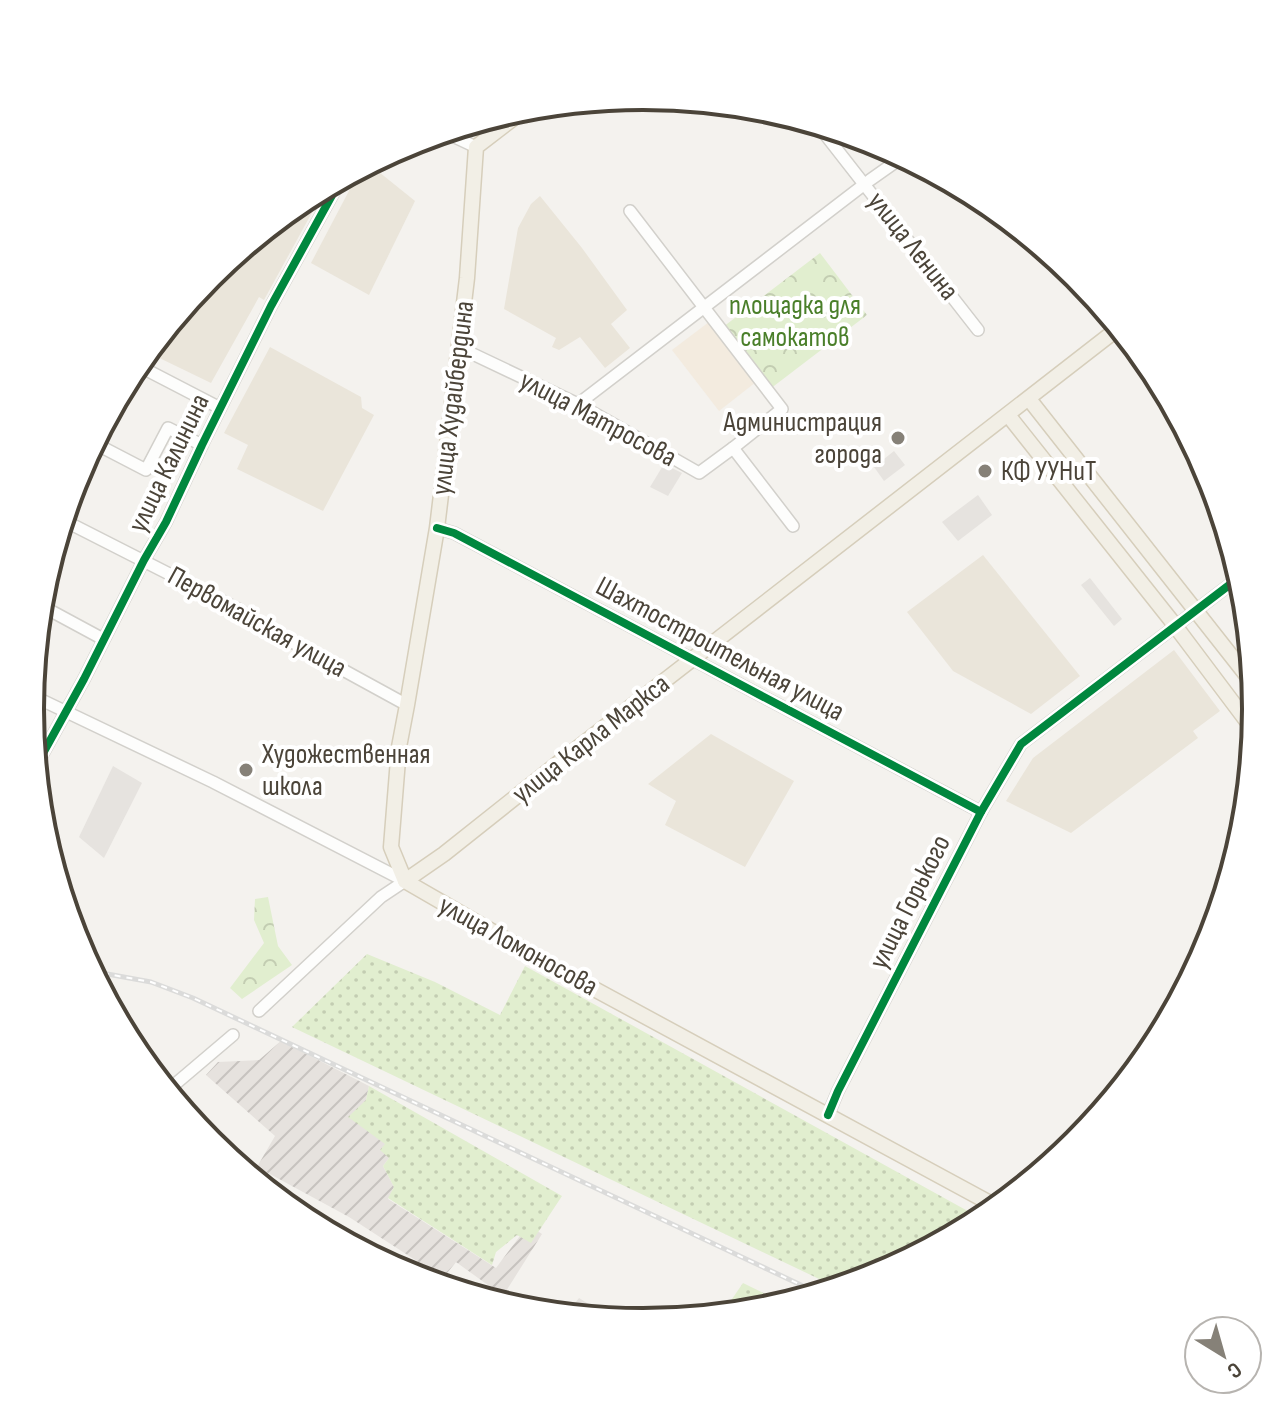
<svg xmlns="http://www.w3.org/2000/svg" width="1287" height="1419" font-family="'Sofia Sans Condensed',sans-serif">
  <defs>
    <pattern id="industrial-furrows" width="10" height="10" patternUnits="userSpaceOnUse" patternTransform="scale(2)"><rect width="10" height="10" fill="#e6e2de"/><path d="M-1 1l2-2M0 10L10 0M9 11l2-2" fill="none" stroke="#c7c3bf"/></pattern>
    <pattern id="forest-crowns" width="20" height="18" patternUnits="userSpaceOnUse" patternTransform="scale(2)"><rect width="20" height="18" fill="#e1eecf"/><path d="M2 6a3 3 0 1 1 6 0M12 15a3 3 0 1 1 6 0" fill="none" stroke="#c3cdb2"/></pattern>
    <pattern id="garden-dots" width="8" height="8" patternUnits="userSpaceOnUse" patternTransform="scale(2)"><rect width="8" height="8" fill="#e1eecf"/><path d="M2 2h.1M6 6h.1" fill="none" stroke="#c3cdb2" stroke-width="1.8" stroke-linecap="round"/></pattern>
  </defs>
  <rect width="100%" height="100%" fill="#f4f2ee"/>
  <polygon fill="#f3ebdf" points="709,322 756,382 719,411 672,350"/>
  <polygon fill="url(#industrial-furrows)" points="281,1041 369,1086 366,1100 385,1144 389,1158 383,1166 394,1187 388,1199 496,1268 528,1225 542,1234 503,1296 456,1262 443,1278 349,1217 257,1167 275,1136 206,1075 218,1062 259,1060"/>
  <g fill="#eae5da">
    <polygon points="369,164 415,201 369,295 311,263 361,168"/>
    <polygon points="326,187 264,300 259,297 211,383 147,352 210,275 303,199"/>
    <polygon points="540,196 582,248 627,310 611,324 630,348 605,368 580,337 559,350 552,347 556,338 504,309 518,228 531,204"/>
    <polygon points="270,347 361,397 362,408 374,415 323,511 237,469 248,445 224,433"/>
    <polygon points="983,555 1080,676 1031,714 953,671 907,612"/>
    <polygon points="1174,650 1220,711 1193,731 1198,738 1071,833 1006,801 1033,758"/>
    <polygon points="711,734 794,781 745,867 665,825 676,801 648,784"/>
  </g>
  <g fill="url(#forest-crowns)">
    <polygon points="820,253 867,315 770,389 723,327"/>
    <polygon points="268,897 278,946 292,965 242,999 230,988 264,943 254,920 255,899"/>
  </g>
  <g fill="url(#garden-dots)">
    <polygon points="367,954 435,982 500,1015 525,966 984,1220 878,1276 838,1288 292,1027"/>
    <polygon points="369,1086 562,1196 531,1243 517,1235 496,1252 492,1265 388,1198 394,1187 383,1166 389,1158 380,1150 385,1144 348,1117 366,1100"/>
    <polygon points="743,1283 786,1304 763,1311 721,1315"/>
  </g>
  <g fill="#e6e3df">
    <polygon points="894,451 905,465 884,481 874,467"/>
    <polygon points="664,464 682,473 668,496 650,487"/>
    <polygon points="978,495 992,515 958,541 942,522"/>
    <polygon points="1090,578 1122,619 1114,626 1081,585"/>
    <polygon points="113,766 142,783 104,858 79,837"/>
    <polygon points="579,1298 614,1320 566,1315"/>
  </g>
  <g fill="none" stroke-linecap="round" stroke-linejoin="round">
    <defs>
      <g id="minor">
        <polyline points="817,124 978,330"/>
        <polyline points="444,132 476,147"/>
        <polyline points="630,211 782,409 733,448"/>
        <polyline points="458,347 578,404 699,473 733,448 793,526"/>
        <polyline points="137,365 220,408"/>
        <polyline points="578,404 870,180 904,156"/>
        <polyline points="94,443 146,470 168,428 202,445"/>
        <polyline points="63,520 240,610 259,624 407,705"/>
        <polyline points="437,528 454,533 981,812"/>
        <polyline points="40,605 103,639"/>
        <polyline points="31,695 213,782 405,881"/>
        <polyline points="36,766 84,679 144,560 166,522 202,445 271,306 341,179"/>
        <polyline points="259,1011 381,897 405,881"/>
        <polyline points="167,1091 233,1035"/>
        <polyline points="828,1115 838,1091 981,812 1021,744 1241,576"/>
      </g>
      <g id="major">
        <polyline points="1029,399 1255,686"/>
        <polyline points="1008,415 1170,619 1255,732"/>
        <polyline points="405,881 444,854 561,761 1120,327"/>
        <polyline points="405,881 391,847 399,747 407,705 437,528 467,278 476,147 528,107"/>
        <polyline points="405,881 561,971 999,1208"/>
      </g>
    </defs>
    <use href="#minor" stroke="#d2d0cb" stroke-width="14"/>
    <use href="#major" stroke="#d6cebb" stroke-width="17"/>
    <use href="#minor" stroke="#fdfdfc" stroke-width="11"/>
    <use href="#major" stroke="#f2efe6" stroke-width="14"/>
    <defs>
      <polyline id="rail" points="91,971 151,982 193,998 820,1294"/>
    </defs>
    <use href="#rail" stroke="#dbdbda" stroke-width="5"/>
    <use href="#rail" stroke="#fff" stroke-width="2" stroke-dasharray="6" stroke-linecap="butt"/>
    <defs>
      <g id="cycleway">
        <polyline points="437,528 454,533 981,812"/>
        <polyline points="36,766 84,679 144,560 166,522 202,445 271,306 341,179"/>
        <polyline points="828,1115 838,1091 981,812 1021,744 1241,576"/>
      </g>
    </defs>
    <use href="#cycleway" stroke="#fff" stroke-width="13"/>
    <use href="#cycleway" stroke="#00873e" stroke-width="8"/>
  </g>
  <g fill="#868178" stroke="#fff" stroke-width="3">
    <circle cx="898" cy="438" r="8"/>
    <circle cx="985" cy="471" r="8"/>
    <circle cx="246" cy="770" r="8"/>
  </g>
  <g text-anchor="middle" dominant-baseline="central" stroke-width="8" stroke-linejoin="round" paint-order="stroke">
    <g font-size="28" fill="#4b4439" stroke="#fff">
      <text transform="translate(913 246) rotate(52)">улица Ленина</text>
      <text transform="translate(453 398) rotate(-83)">улица Худайбердина</text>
      <text transform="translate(598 419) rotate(28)">улица Матросова</text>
      <text transform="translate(169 463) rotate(-64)">улица Калинина</text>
      <text transform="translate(257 622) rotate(29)">Первомайская улица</text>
      <text transform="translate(720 649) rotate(28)">Шахтостроительная улица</text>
      <text transform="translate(591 739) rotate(-38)">улица Карла Маркса</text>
      <text transform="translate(910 902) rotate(-63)">улица Горького</text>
      <text transform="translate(518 946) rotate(29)">улица Ломоносова</text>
    </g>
    <g font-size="28" fill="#4a7f2a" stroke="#fff">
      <text x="795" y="305">площадка для<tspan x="795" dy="32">самокатов</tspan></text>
    </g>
    <g font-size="28" fill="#4b4439" stroke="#fff" text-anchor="start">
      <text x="882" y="422" text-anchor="end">Администрация<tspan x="882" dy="32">города</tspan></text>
      <text x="1001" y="471">КФ УУНиТ</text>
      <text x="262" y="754">Художественная<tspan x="262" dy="32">школа</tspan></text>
    </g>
  </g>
  <path d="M0 0H1287V1419H0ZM44 709a599 599 0 1 1 1198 0a599 599 0 1 1-1198 0Z" fill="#fff" fill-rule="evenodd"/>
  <path fill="none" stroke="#4b4439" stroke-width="4" d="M44 709a599 599 0 1 1 1198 0a599 599 0 1 1-1198 0Z"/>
  <g transform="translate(1223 1355) rotate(143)"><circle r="38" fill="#ffffff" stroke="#b7b4b0" stroke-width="2"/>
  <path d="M0-6L14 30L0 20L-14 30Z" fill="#868178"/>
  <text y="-12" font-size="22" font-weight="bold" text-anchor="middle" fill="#4b4439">С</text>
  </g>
</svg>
